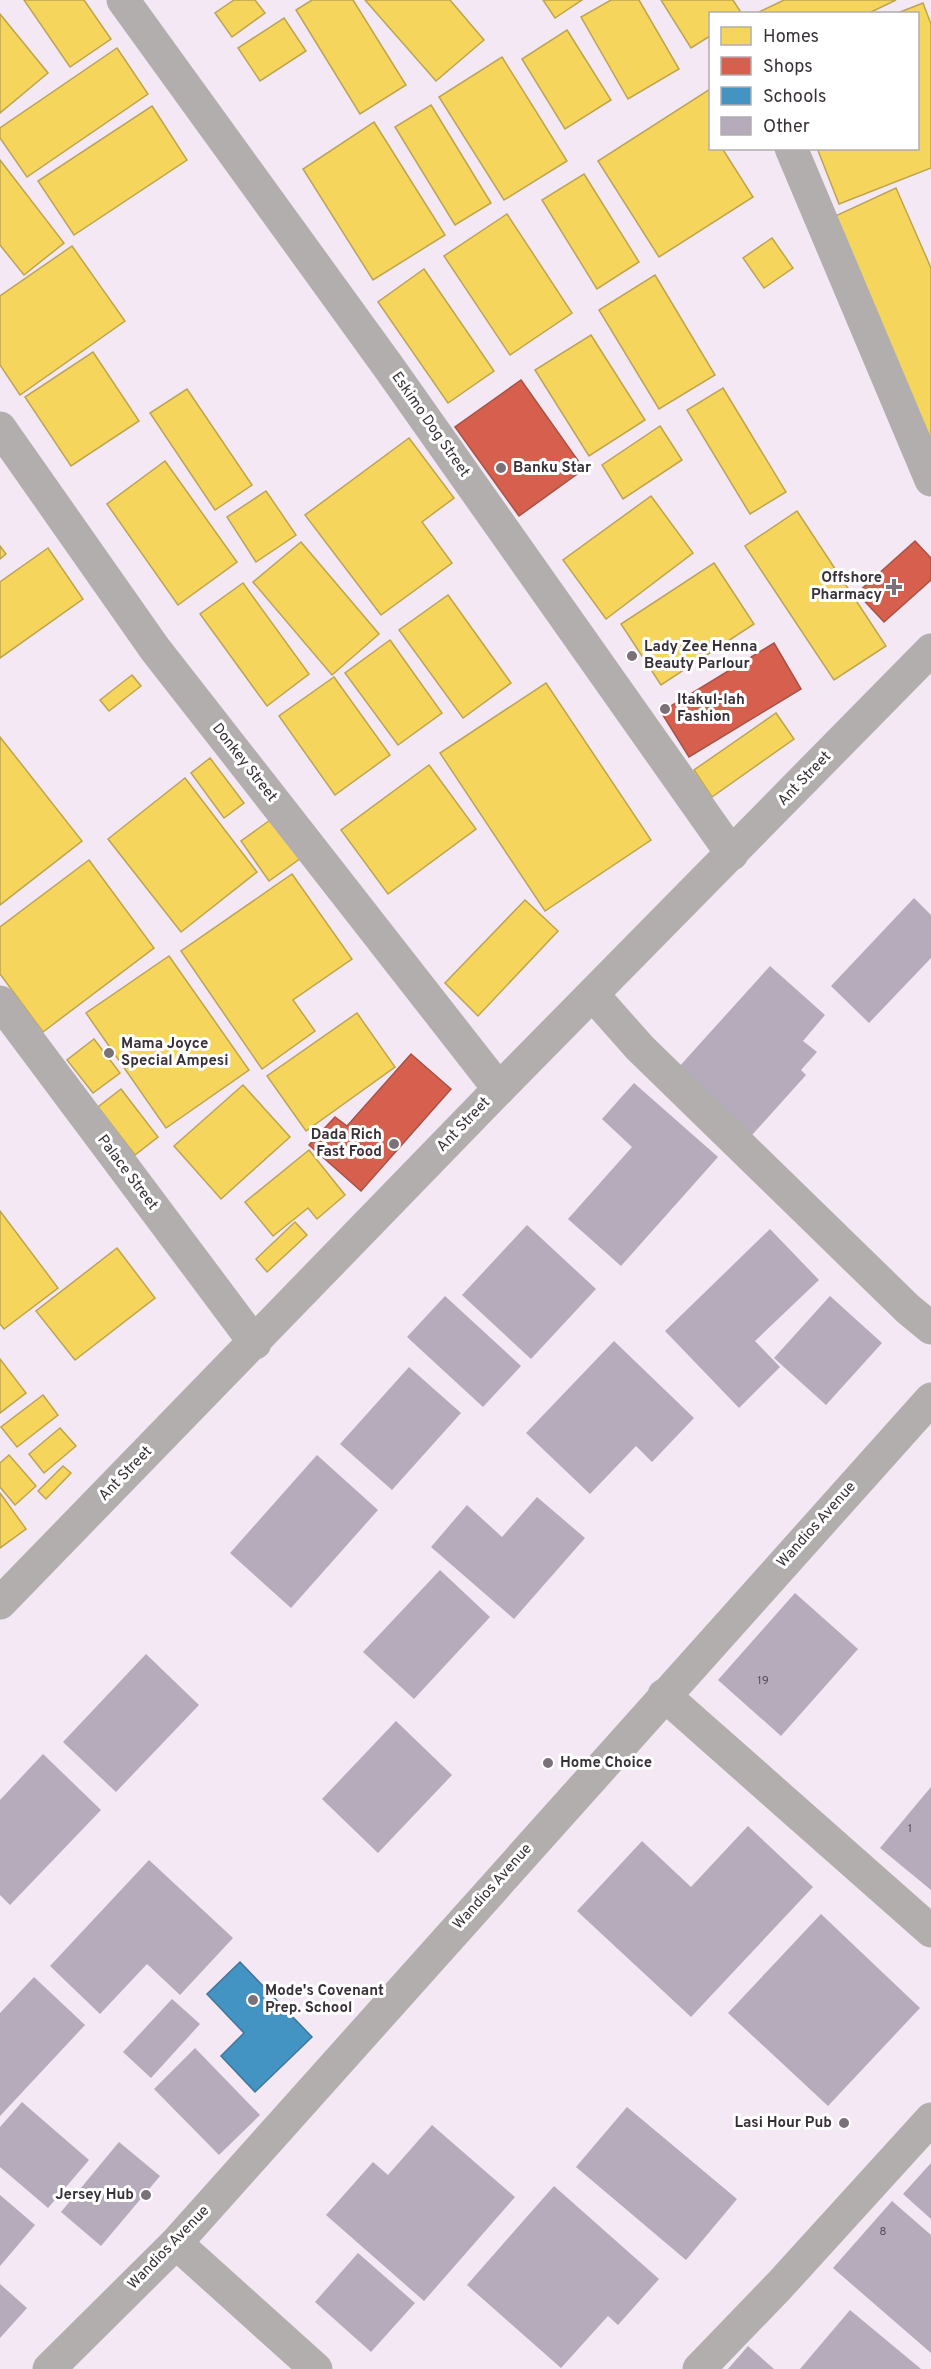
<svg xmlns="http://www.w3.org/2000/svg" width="931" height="2369" font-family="Overpass,sans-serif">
  <rect width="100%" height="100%" fill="#f3e8f3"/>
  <g fill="#f6d55c" stroke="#bda451" stroke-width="1.5">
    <polygon points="24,0 84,0 111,39 70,67"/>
    <polygon points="234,0 255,0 265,13 232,37 215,13"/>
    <polygon points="312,0 353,0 406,85 360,114 296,10"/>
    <polygon points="365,0 450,0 484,40 436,81"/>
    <polygon points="543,0 582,0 555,18"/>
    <polygon points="611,0 639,0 679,69 628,99 581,17"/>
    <polygon points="661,0 733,0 742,14 710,14 710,36 691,48"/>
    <polygon points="784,0 896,0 867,14 755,14"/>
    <polygon points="923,3 931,24 931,168 839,204 817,148 918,148 918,14 895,14"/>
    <polygon points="0,14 48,73 0,113"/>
    <polygon points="284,18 306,51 260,81 238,48"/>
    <polygon points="567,30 611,100 565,129 522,59"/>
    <polygon points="117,48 148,94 27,177 0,138 0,128"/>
    <polygon points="502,57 567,161 504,200 439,97"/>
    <polygon points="710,89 710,148 722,148 753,197 659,257 598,161"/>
    <polygon points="431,105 491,203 455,225 395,127"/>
    <polygon points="152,106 187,160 74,235 38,181"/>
    <polygon points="374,122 445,235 373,280 303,169"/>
    <polygon points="0,160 64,243 24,275 0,245"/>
    <polygon points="584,174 639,262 597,289 542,200"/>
    <polygon points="896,188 931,268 931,443 831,218"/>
    <polygon points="507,214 572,313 510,355 444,256"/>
    <polygon points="772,238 793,268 764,288 743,258"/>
    <polygon points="72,246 125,321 20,395 0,365 0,296"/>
    <polygon points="424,269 494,371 448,403 378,302"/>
    <polygon points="655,275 715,375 659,409 599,310"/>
    <polygon points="591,335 645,420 589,456 535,370"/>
    <polygon points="93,352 139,421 71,466 25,397"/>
    <polygon points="723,388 786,492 750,514 687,410"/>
    <polygon points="187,389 252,485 215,510 150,413"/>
    <polygon points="660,426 682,460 623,499 602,465"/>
    <polygon points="409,438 454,498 422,522 452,563 381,615 305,515"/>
    <polygon points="165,461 237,562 178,605 107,504"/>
    <polygon points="266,491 296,535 256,562 227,517"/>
    <polygon points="651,496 693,553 606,619 563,560"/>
    <polygon points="797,511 886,646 834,680 745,546"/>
    <polygon points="301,542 379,634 332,675 253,582"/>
    <polygon points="0,546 6,554 0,559"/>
    <polygon points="48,548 83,599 0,658 0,582"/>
    <polygon points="714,563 754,624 661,685 621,624"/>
    <polygon points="243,583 309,674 267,706 200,614"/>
    <polygon points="448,595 511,683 463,718 399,630"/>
    <polygon points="390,640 442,713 398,745 345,673"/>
    <polygon points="132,675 141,686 109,711 100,700"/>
    <polygon points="334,677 390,755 335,795 279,716"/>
    <polygon points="546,683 651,840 545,911 440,753"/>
    <polygon points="776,713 794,739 712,797 694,770"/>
    <polygon points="0,737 82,841 0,905"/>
    <polygon points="210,758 244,803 224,818 191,773"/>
    <polygon points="429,765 476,829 388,894 341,830"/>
    <polygon points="185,778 257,872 181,932 108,839"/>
    <polygon points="273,818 301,858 269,881 241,841"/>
    <polygon points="89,860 154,948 43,1032 0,974 0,927"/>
    <polygon points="292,874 352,959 293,1000 315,1031 262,1069 181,951"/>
    <polygon points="525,900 558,931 478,1016 445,983"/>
    <polygon points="169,956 249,1070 166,1128 86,1013"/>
    <polygon points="357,1013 395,1067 306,1131 267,1076"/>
    <polygon points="94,1039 120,1073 93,1093 67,1060"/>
    <polygon points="243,1085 290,1137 221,1199 174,1146"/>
    <polygon points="121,1089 158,1137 135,1155 98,1107"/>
    <polygon points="309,1150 345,1195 317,1219 308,1208 273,1236 245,1202"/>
    <polygon points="0,1211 58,1288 4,1329 0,1324"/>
    <polygon points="295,1222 307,1235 267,1272 256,1259"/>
    <polygon points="117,1248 155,1298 75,1360 36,1311"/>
    <polygon points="0,1359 26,1393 0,1413"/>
    <polygon points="43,1395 58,1415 17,1447 1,1427"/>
    <polygon points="60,1428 76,1446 44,1473 29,1454"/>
    <polygon points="9,1455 36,1486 15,1505 0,1487 0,1463"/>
    <polygon points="63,1466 71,1473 46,1499 38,1491"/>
    <polygon points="0,1493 26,1529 0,1548"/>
  </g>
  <g fill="#d6604d" stroke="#a75247" stroke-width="1.5">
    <polygon points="521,380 584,469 519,516 455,427"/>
    <polygon points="915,541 931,558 931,580 884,622 857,593"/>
    <polygon points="774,643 801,689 689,757 661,712"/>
    <polygon points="411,1054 451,1089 361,1191 309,1145 335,1117 347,1126"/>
  </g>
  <polygon fill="#4393c3" stroke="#407699" stroke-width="1.5" points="240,1962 312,2037 255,2092 221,2056 244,2033 207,1994"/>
  <g fill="#b5abbb">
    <polygon points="914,898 931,915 931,958 869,1023 831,986"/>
    <polygon points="770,966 825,1015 803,1041 817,1052 801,1070 806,1075 752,1135 678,1068"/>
    <polygon points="634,1083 718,1157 621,1266 568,1219 632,1147 602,1119"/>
    <polygon points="527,1225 596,1289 531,1359 462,1295"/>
    <polygon points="770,1229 819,1280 755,1341 780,1367 739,1408 665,1331"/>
    <polygon points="445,1296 521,1366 483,1407 407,1337"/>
    <polygon points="830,1296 882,1343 826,1405 774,1358"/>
    <polygon points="614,1341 694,1418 652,1462 636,1446 590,1494 526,1433"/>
    <polygon points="409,1367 461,1413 392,1490 340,1444"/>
    <polygon points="317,1455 378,1510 291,1608 230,1553"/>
    <polygon points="537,1497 585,1538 514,1619 431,1547 467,1505 502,1537"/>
    <polygon points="440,1570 490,1617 414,1699 363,1652"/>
    <polygon points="795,1593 858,1649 781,1736 718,1680"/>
    <polygon points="146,1654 199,1705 116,1792 63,1742"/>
    <polygon points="396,1721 452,1775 378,1853 322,1799"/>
    <polygon points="43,1754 101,1810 10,1905 0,1895 0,1800"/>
    <polygon points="931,1787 931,1890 880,1848"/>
    <polygon points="748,1826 813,1887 691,2017 577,1911 642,1841 691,1887"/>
    <polygon points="149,1860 233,1938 180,1995 147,1964 100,2014 50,1966"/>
    <polygon points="821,1914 920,2008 828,2106 728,2013"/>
    <polygon points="34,1977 85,2025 0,2116 0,2013"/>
    <polygon points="172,1999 200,2024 151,2078 123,2052"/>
    <polygon points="195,2048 260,2115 219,2155 154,2089"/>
    <polygon points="22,2102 89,2160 48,2208 0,2167 0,2127"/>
    <polygon points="627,2107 737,2199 686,2260 576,2167"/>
    <polygon points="432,2125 515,2197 424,2301 326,2215 373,2162 388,2175"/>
    <polygon points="119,2142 160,2176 101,2246 61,2212"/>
    <polygon points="931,2163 931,2219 903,2194"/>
    <polygon points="554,2186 659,2279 618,2325 608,2316 561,2368 467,2285"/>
    <polygon points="0,2195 35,2225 0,2266"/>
    <polygon points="892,2201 931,2235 931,2353 833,2268"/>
    <polygon points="358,2253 415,2303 371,2352 315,2302"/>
    <polygon points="0,2284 27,2308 0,2338"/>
    <polygon points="850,2310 921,2369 800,2369"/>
    <polygon points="748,2346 774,2369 728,2369"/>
  </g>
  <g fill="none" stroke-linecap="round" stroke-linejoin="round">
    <g stroke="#b2aead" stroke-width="33">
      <polyline points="123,0 390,369 732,854"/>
      <polyline points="791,148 931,480"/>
      <polyline points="0,428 155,649 499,1089"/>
      <polyline points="593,995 640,1048 908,1309 931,1328"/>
      <polyline points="0,1002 255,1343"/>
      <polyline points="0,1603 499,1089 931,650"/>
      <polyline points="664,1695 931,1931"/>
      <polyline points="176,2243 316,2369"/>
      <polyline points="49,2369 176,2243 931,1399"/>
      <polyline points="699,2369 779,2286 931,2119"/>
    </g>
  </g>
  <g fill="#7a7179" stroke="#fff" stroke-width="2">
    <circle cx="501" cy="468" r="6"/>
    <path d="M891 578h6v6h6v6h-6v6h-6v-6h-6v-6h6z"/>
    <circle cx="632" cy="656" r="6"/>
    <circle cx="665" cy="709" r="6"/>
    <circle cx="109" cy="1053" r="6"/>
    <circle cx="394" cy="1144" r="6"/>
    <circle cx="548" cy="1763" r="6"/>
    <circle cx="253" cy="2000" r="6"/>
    <circle cx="844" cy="2123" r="6"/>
    <circle cx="146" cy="2195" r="6"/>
  </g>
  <g text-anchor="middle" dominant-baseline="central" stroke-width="6" stroke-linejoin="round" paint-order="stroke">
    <g font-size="12" fill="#585059">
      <text x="763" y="1681">19</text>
      <text x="910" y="1829">1</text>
      <text x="883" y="2232">8</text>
    </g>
    <g font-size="15" fill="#393138" stroke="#fff">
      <text transform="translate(430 425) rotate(55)">Eskimo Dog Street</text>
      <text transform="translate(244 763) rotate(52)">Donkey Street</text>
      <text transform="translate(805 779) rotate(-46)">Ant Street</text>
      <text transform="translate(464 1125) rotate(-46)">Ant Street</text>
      <text transform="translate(127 1173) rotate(53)">Palace Street</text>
      <text transform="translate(126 1474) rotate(-46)">Ant Street</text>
      <text transform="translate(817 1525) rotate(-48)">Wandios Avenue</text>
      <text transform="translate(493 1887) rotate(-48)">Wandios Avenue</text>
      <text transform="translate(169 2248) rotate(-46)">Wandios Avenue</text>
    </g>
    <g font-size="15" font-weight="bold" fill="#393138" stroke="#fff" text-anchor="start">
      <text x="513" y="468">Banku Star</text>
      <text x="882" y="578" text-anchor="end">Offshore<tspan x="882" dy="17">Pharmacy</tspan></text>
      <text x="644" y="647">Lady Zee Henna<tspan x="644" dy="17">Beauty Parlour</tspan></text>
      <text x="677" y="700">Itakul-lah<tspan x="677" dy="17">Fashion</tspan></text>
      <text x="121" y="1044">Mama Joyce<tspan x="121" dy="17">Special Ampesi</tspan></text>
      <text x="382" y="1135" text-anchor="end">Dada Rich<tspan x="382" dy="17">Fast Food</tspan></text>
      <text x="560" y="1763">Home Choice</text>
      <text x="265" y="1991">Mode's Covenant<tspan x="265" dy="17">Prep. School</tspan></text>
      <text x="832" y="2123" text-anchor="end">Lasi Hour Pub</text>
      <text x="134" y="2195" text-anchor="end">Jersey Hub</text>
    </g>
  </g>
  <rect x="709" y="12" width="210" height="138" fill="#ffffff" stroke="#b0adaf" stroke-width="1.5"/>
  <rect x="721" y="27" width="30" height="18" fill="#f6d55c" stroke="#b0adaf" stroke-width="1.5"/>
  <text x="763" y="42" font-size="18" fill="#393138">Homes</text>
  <rect x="721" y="57" width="30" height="18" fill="#d6604d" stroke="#b0adaf" stroke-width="1.5"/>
  <text x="763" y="72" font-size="18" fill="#393138">Shops</text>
  <rect x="721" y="87" width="30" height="18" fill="#4393c3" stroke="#b0adaf" stroke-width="1.5"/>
  <text x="763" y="102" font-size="18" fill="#393138">Schools</text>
  <rect x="721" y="117" width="30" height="18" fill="#b5abbb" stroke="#b0adaf" stroke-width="1.5"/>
  <text x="763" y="132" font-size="18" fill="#393138">Other</text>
</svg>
